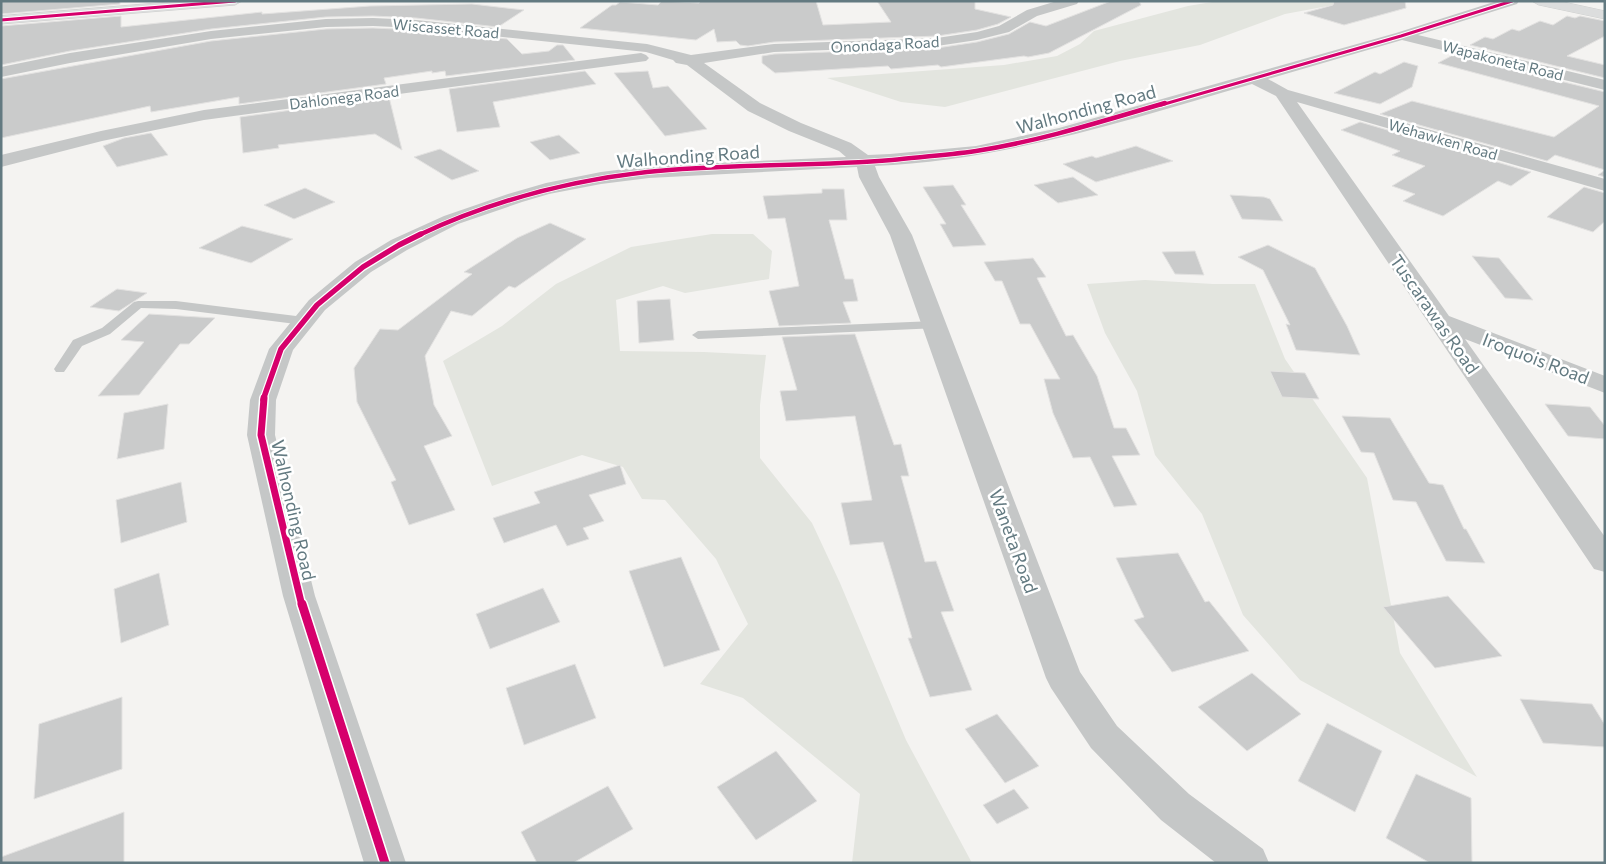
<svg xmlns="http://www.w3.org/2000/svg" width="1606" height="864" font-family="Commissioner,sans-serif">
  <rect width="100%" height="100%" fill="#f4f3f1"/>
  <g fill="#e3e5df">
    <polygon points="1218,1 1355,1 1285,14 1200,45 1120,61 945,107 901,102 827,78 1004,65 1057,56 1080,44 1094,31 1188,6"/>
    <polygon points="712,234 753,234 772,251 769,279 685,293 663,286 616,300 620,351 704,352 766,355 760,405 760,458 812,523 840,583 906,740 972,863 852,863 860,794 743,698 700,684 748,624 716,559 665,500 642,499 623,467 582,455 492,486 443,361 502,326 556,284 631,247"/>
    <polygon points="1145,280 1213,284 1255,284 1285,359 1367,478 1400,653 1477,777 1300,680 1243,615 1202,514 1155,455 1137,391 1105,333 1087,284"/>
  </g>
  <g fill="#cacbcb" stroke="#e3e2e1">
    <polygon points="1,1 120,1 120,4 1,14"/>
    <polygon points="662,1 699,3 701,1 816,1 823,25 891,22 877,1 975,1 975,9 1011,17 998,24 977,30 937,36 774,42 748,46 740,45 736,41 717,42 714,29 696,40 580,28 612,5 616,5 620,2 658,5"/>
    <polygon points="1111,1 1139,1 1141,5 1049,53 1028,57 1024,56 941,67 938,65 891,69 888,66 775,73 762,63 762,56 774,54 937,48 977,42 1009,34 1030,22 1046,26"/>
    <polygon points="1334,1 1405,1 1406,8 1344,25 1304,13 1333,5"/>
    <polygon points="472,4 524,10 498,27 416,18 373,16 326,17 211,29 70,51 1,65 1,26 121,16 121,27 262,12 262,14 370,6"/>
    <polygon points="1567,16 1575,18 1580,16 1605,21 1605,36 1567,56 1605,65 1605,78 1470,45 1485,37 1493,39 1512,29 1519,31 1540,21 1553,25"/>
    <polygon points="373,28 416,30 507,39 522,54 549,51 557,45 563,45 575,60 446,76 445,71 432,73 432,71 384,78 386,84 239,104 239,97 151,112 150,106 1,138 1,79 211,41 326,29"/>
    <polygon points="1453,55 1605,92 1605,177 1598,175 1605,170 1555,155 1547,161 1380,114 1412,101 1554,137 1599,106 1438,63"/>
    <polygon points="1404,62 1418,66 1412,87 1380,104 1334,93 1375,72 1380,74"/>
    <polygon points="585,71 596,84 493,102 500,127 457,132 449,89"/>
    <polygon points="648,71 653,88 668,86 707,129 665,136 614,73"/>
    <polygon points="389,97 402,150 375,134 278,145 279,148 243,153 240,117"/>
    <polygon points="1360,122 1531,172 1511,186 1498,181 1443,216 1403,201 1415,194 1392,186 1425,166 1392,155 1400,151 1341,130"/>
    <polygon points="151,133 168,155 117,167 103,146 124,138"/>
    <polygon points="559,135 580,153 550,160 530,142"/>
    <polygon points="1136,146 1173,161 1096,182 1063,164 1092,156 1096,158"/>
    <polygon points="440,149 479,171 452,180 414,157"/>
    <polygon points="1073,177 1098,195 1058,203 1034,185"/>
    <polygon points="953,185 966,205 961,205 986,245 953,247 940,224 946,224 923,187"/>
    <polygon points="1584,187 1605,193 1605,221 1593,232 1547,217"/>
    <polygon points="305,188 335,202 294,219 264,205"/>
    <polygon points="822,189 844,189 847,220 829,220 845,279 853,279 858,301 843,302 851,323 779,326 769,291 799,286 785,218 768,219 763,196 822,193"/>
    <polygon points="1230,195 1264,197 1270,199 1283,221 1242,219"/>
    <polygon points="550,223 586,239 515,288 509,286 472,316 451,311 425,356 434,405 452,436 424,446 455,510 409,525 391,482 396,480 357,402 354,368 380,329 398,330 472,274 464,272 517,238"/>
    <polygon points="242,226 293,239 251,263 199,248"/>
    <polygon points="1268,245 1315,268 1347,326 1360,355 1296,350 1286,324 1290,325 1263,270 1238,257"/>
    <polygon points="1195,251 1204,275 1175,274 1162,252"/>
    <polygon points="1472,256 1499,258 1533,300 1505,298"/>
    <polygon points="1033,258 1046,277 1037,278 1066,336 1073,335 1097,376 1114,428 1126,428 1140,455 1112,456 1137,505 1114,507 1090,457 1073,458 1053,413 1044,379 1060,379 1030,324 1020,324 1002,281 995,281 984,262"/>
    <polygon points="117,289 147,293 119,311 90,307"/>
    <polygon points="670,299 674,340 639,343 637,301"/>
    <polygon points="149,314 215,318 189,344 180,344 139,395 98,396 144,342 121,340"/>
    <polygon points="855,334 894,445 901,444 909,476 901,476 925,562 936,561 954,611 941,612 972,690 930,697 908,638 912,638 883,542 850,545 841,503 872,500 855,416 786,421 780,391 797,390 782,337"/>
    <polygon points="1270,371 1305,373 1319,399 1282,397"/>
    <polygon points="168,404 164,449 117,459 124,413"/>
    <polygon points="1545,404 1590,407 1605,426 1605,439 1568,436"/>
    <polygon points="1342,416 1390,418 1429,483 1443,485 1464,529 1466,529 1485,563 1446,561 1416,502 1393,500 1374,453 1361,452"/>
    <polygon points="620,465 626,484 589,495 604,521 583,528 589,539 567,546 556,525 504,543 493,518 540,503 534,492"/>
    <polygon points="181,482 187,522 121,543 116,500"/>
    <polygon points="1178,553 1205,602 1209,601 1249,651 1172,672 1134,620 1144,617 1116,558"/>
    <polygon points="681,557 720,650 664,667 629,571"/>
    <polygon points="159,573 169,625 121,643 114,589"/>
    <polygon points="543,588 560,622 490,649 476,614"/>
    <polygon points="1448,596 1502,656 1435,668 1383,607"/>
    <polygon points="575,664 596,718 524,745 506,688"/>
    <polygon points="1252,673 1301,714 1247,751 1198,707"/>
    <polygon points="122,697 122,769 34,799 39,724"/>
    <polygon points="1520,699 1592,704 1605,725 1605,747 1543,743"/>
    <polygon points="997,714 1039,766 1005,783 965,729"/>
    <polygon points="1327,723 1382,751 1355,812 1298,781"/>
    <polygon points="776,751 817,801 756,840 717,787"/>
    <polygon points="1416,774 1471,798 1472,863 1430,863 1386,838"/>
    <polygon points="608,786 633,829 573,863 537,863 521,832"/>
    <polygon points="1014,789 1029,808 997,824 983,805"/>
    <polygon points="124,812 124,863 1,863 1,857"/>
  </g>
  <g fill="none" stroke-linecap="round" stroke-linejoin="round">
    <defs>
      <g id="secondary">
        <polygon points="182,1 242,1 235,5 1,24 1,16"/>
        <polygon points="1532,1 1559,1 1605,11 1605,19 1539,5"/>
      </g>
    </defs>
    <use href="#secondary" stroke="#cfd0cf" stroke-width="1"/>
    <g fill="#c5c7c7" fill-rule="evenodd">
      <polygon points="138,301 176,301 304,317 310,321 304,325 176,309 141,308 110,334 82,346 64,372 56,372 54,369 73,340 102,328 134,302"/>
      <polygon points="934,321 940,325 938,328 698,339 692,335 698,331"/>
    </g>
    <g fill="#c5c7c7" fill-rule="evenodd">
      <path d="M1057,1H1079L1077,4L1037,16L1009,32L977,40L937,46L774,52L704,63L760,103L801,123L851,143L868,155L890,154L976,146L1059,128L1396,33L1497,1H1519L1517,4L1418,35L1605,80V90L1402,40L1268,79L1288,90L1605,179V191L1297,102L1449,316L1605,376V393L1465,339L1605,537V572L1594,569L1276,96L1252,84C1128,120 1006,160 875,166L879,177L912,235L1080,672L1117,726L1189,794L1263,849L1269,863H1216L1161,820L1091,748L1051,688L1046,678L890,235L859,177L857,167L649,178L601,184L549,194L522,202L458,224L407,250L371,272L325,310L293,350L276,400L275,435L315,596L406,863H364L283,596L247,435L250,400L269,349L309,300L355,262L391,240L444,216L508,194L546,183L601,172L649,166L846,157L839,151L789,131L748,111L687,65L676,63L673,60L646,52L416,28L373,26L326,27L211,39L70,63L1,77V67L70,53L211,31L326,19L373,18L416,20L647,44L691,55L774,44L937,38L977,32L999,26L1027,10Z"/>
      <polygon points="641,53 646,55 649,58 646,61 204,120 102,141 1,167 1,155 101,131 204,110"/>
    </g>
    <use href="#secondary" fill="#dcdddd" fill-rule="evenodd"/>
    <defs>
      <g id="cycleway-far4">
        <polyline points="1,20 235,1"/>
        <polyline points="1161,105 1401,36 1512,1"/>
      </g>
      <path id="cycleway-far3" d="M419,235C491,201 567,181 647,172C728,163 810,167 892,160C920,157 948,155 976,151C1040,141 1103,121 1165,103"/>
      <polyline id="cycleway-far2" points="263,400 281,349 317,305 363,267 399,245 421,234"/>
      <polyline id="cycleway-far1" points="264,398 261,435 302,606"/>
      <polyline id="cycleway" points="302,604 385,863"/>
    </defs>
    <use href="#cycleway-far4" stroke="#fff" stroke-width="5"/>
    <use href="#cycleway-far3" stroke="#fff" stroke-width="6"/>
    <use href="#cycleway-far2" stroke="#fff" stroke-width="8"/>
    <use href="#cycleway-far1" stroke="#fff" stroke-width="10"/>
    <use href="#cycleway" stroke="#fff" stroke-width="12"/>
    <use href="#cycleway-far4" stroke="#d6006c" stroke-width="3"/>
    <use href="#cycleway-far3" stroke="#d6006c" stroke-width="4.5"/>
    <use href="#cycleway-far2" stroke="#d6006c" stroke-width="5.5"/>
    <use href="#cycleway-far1" stroke="#d6006c" stroke-width="7"/>
    <use href="#cycleway" stroke="#d6006c" stroke-width="9"/>
  </g>
  <g text-anchor="middle" dominant-baseline="central" stroke-width="5" stroke-linejoin="round" paint-order="stroke">
    <g font-size="15" fill="#637a81" stroke="#fff">
      <text transform="translate(446 28) rotate(5)">Wiscasset Road</text>
      <text transform="translate(885 44) rotate(-3)">Onondaga Road</text>
      <text transform="translate(1503 60) rotate(14)">Wapakoneta Road</text>
      <text transform="translate(344 97) rotate(-7)">Dahlonega Road</text>
      <text transform="translate(1443 139) rotate(16)">Wehawken Road</text>
    </g>
    <g font-size="18" fill="#637a81" stroke="#fff">
      <text transform="translate(1086 109) rotate(-15)">Walhonding Road</text>
      <text transform="translate(688 156) rotate(-4)">Walhonding Road</text>
      <text transform="translate(1435 314) rotate(55)">Tuscarawas Road</text>
      <text transform="translate(1536 358) rotate(21)">Iroquois Road</text>
      <text transform="translate(294 510) rotate(77)">Walhonding Road</text>
      <text transform="translate(1014 541) rotate(70)">Waneta Road</text>
    </g>
  </g>
  <rect width="1606" height="864" fill="none" stroke="#637a81" stroke-width="5"/>
</svg>
